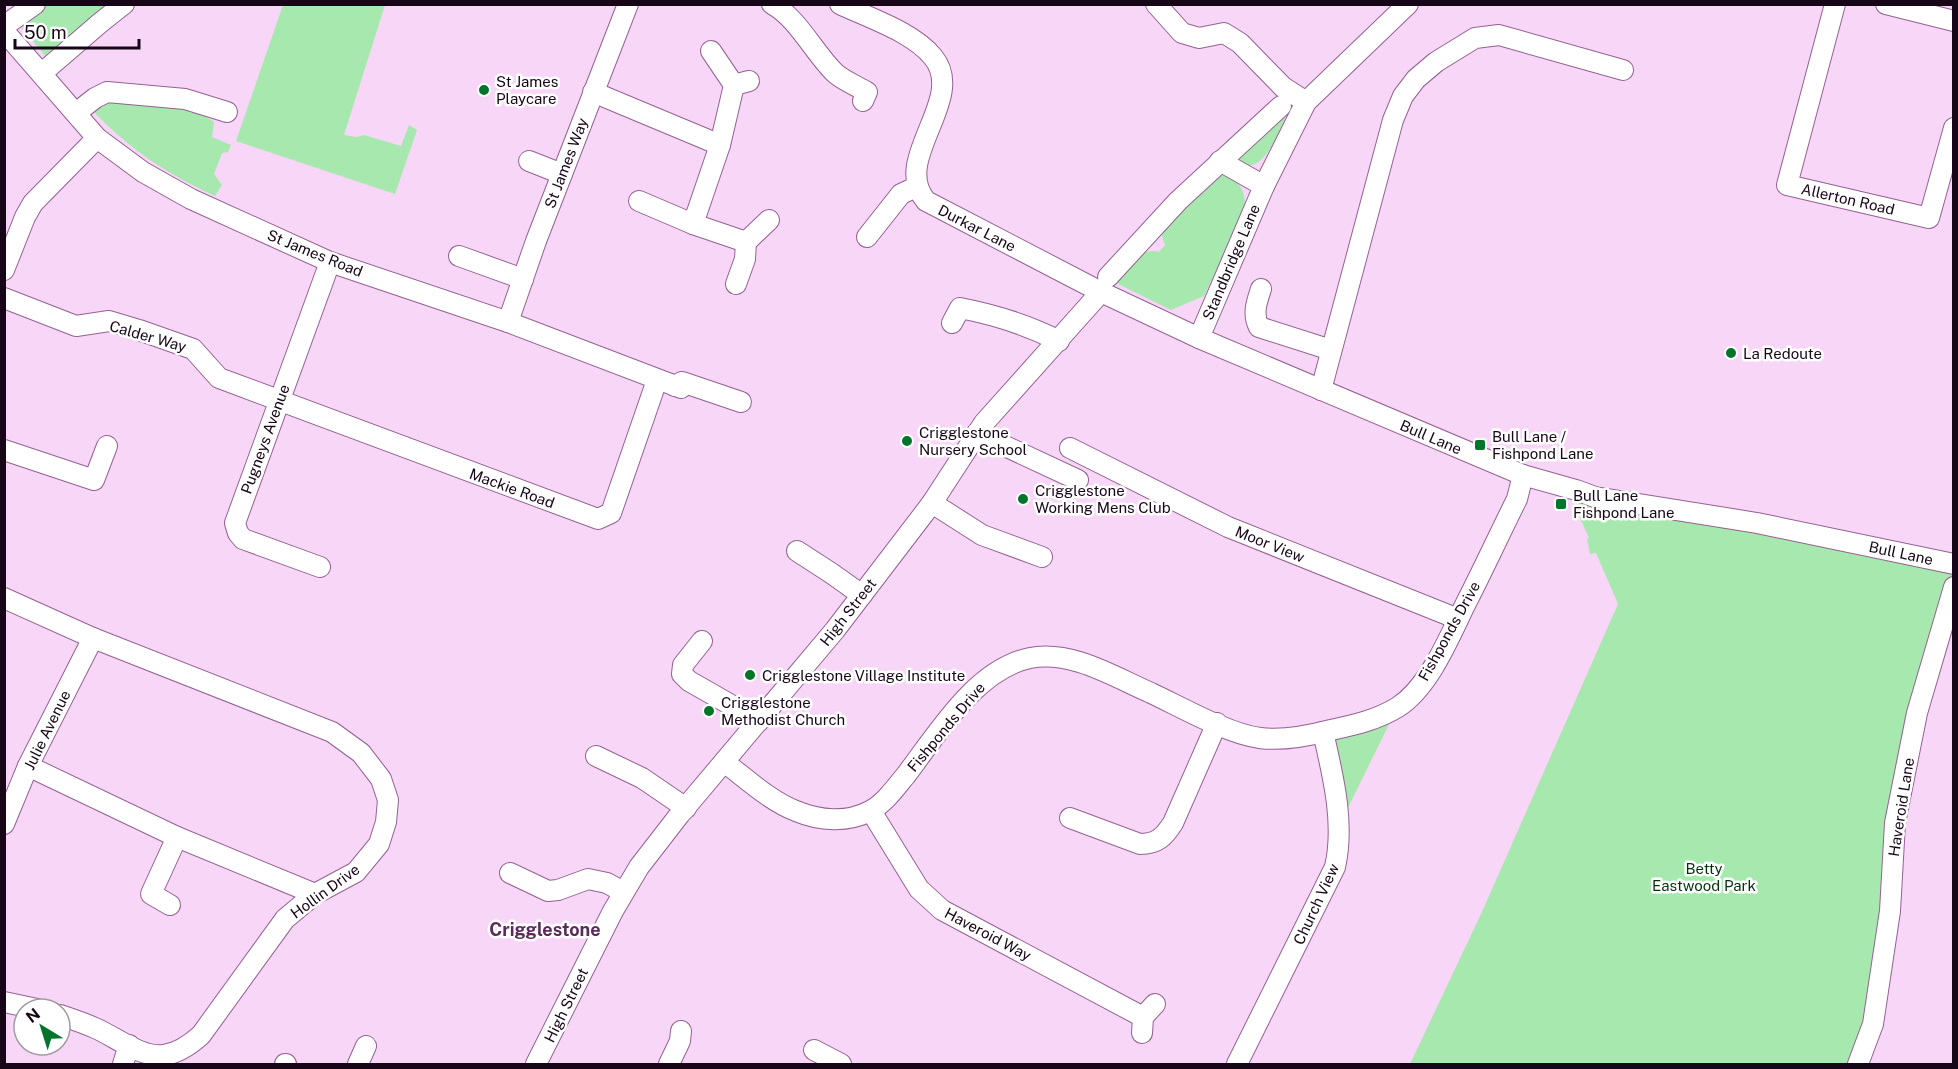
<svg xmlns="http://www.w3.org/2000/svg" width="1958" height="1069" font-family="'Public Sans',sans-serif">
  <rect width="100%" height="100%" fill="#f8d6f7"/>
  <g fill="#a7e8ae">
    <polygon points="18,5 114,5 46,57 9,12"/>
    <polygon points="283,5 385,5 344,135 357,137 364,135 401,146 409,125 417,130 395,194 236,141"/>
    <path d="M136,89L198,112L214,122L212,137L231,145L228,152L222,153L214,174L222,185L215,196C166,173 130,150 92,110L102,101Z"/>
    <path d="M1282,115L1285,119C1275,138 1265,173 1237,165L1235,155Z"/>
    <path d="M1219,175C1239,177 1246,190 1245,210L1204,296L1171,310L1114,282C1126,269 1139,246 1159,252L1165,245L1161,233L1163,225Z"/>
    <polygon points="1576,490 1953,564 1953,587 1917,713 1858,1064 1410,1064 1481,914 1618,604 1596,553 1590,554 1587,539 1589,538 1580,518"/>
    <polygon points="1395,712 1341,822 1326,735"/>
  </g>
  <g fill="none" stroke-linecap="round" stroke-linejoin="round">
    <defs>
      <g id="minor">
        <path d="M772,4C798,18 814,53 835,73C844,81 857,86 867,92L863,101"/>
        <path d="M840,4C869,18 913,32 933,57C968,99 890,159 926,201L1101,292L1199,338L1523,475L1576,490L1595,497L1757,523L1954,564"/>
        <polyline points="1156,4 1182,33 1199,38 1224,33 1240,43 1283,87 1306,102"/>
        <polyline points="1835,4 1787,185 1929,218 1954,128"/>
        <polyline points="1886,4 1954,21"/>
        <polyline points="4,26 35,4"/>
        <polyline points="4,31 97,138 143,172 191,199 330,262 508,322 681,388"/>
        <polyline points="711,51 734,85 749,81"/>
        <polyline points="42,73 100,23 124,4"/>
        <polyline points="593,92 720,145"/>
        <polyline points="76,113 95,98 107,92 185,99 227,112"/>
        <polyline points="529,161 562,174"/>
        <polyline points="1220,161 1264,186"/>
        <polyline points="639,201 693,224 746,242"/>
        <polyline points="693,224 720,145 734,85"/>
        <polyline points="867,237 901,194 916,187"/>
        <polyline points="459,256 523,279"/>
        <polyline points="4,270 25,217 33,203 97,138"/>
        <polyline points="1108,277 1178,201 1281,106"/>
        <polyline points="736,284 745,259 746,242 769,220"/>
        <path d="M1261,289C1257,301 1252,314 1259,327L1331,350"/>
        <polyline points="4,298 76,326 109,321 139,330 193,349 219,378 598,519 611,513 657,380"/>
        <polyline points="508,322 536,241 628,4"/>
        <path d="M952,323L960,308C996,315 1026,324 1059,341"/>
        <polyline points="1199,338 1264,186 1306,102 1408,4"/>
        <polyline points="675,386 682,382 741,402"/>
        <polyline points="1321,390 1393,120 1403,96 1416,79 1436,62 1475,38 1499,35 1623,70"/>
        <polyline points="977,433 1078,480"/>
        <polyline points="1070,448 1228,527 1458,619"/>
        <polyline points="4,450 94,480 107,446"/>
        <polyline points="932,503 982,535 1042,557"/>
        <polyline points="797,551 831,573 862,595"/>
        <polyline points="320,567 243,539 238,533 235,523 330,262"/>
        <path d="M4,598L93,638L332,732L361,753L381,779L388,800L386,822L379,844L356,872L315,894L285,919L201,1035C191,1044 179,1053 164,1055C141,1058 116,1037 95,1028C84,1023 72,1019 60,1015"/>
        <polyline points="702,641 683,665 682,674 689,681 759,721"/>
        <polyline points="596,756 642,778 686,808"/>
        <path d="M724,762C747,779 770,801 796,811C820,821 847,823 870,811C885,803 896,787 906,775C938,733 976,669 1030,658C1072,650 1114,677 1151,693C1181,707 1228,734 1260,738C1282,741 1308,736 1331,730C1354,725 1377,720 1398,707C1429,687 1449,638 1465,605C1483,570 1499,535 1517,499L1523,475"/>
        <polyline points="28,766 177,837 315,894"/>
        <polyline points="871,811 919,889 942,910 1143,1017"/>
        <path d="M1070,818L1140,844C1157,844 1164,837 1173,823L1217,723"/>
        <polyline points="4,824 28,766 93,638"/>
        <polyline points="510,873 548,891 558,890 588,879 607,883 623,892"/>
        <polyline points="170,905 151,894 177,837"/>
        <polyline points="4,1002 37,1009"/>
        <polyline points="1142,1033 1143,1017 1155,1004"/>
        <polyline points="814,1050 841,1064"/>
        <polyline points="123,1064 129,1045"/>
        <polyline points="285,1064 286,1064"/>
        <polyline points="358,1064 366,1046"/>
        <polyline points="536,1064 613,911 639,867 680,814 835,630 932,503 984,423 1101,292"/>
        <polyline points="669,1064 680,1041 681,1031"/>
        <path d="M1237,1064L1335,867C1345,823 1333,776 1323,732"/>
        <polyline points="1858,1064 1873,1024 1890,911 1895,823 1917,713 1954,587"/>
      </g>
    </defs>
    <use href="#minor" stroke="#946193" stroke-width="22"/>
    <use href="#minor" stroke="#fff" stroke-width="20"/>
  </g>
  <g fill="#017529" stroke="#fff" stroke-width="2">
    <circle cx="484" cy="90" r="6"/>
    <circle cx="1731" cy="353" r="6"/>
    <circle cx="907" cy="441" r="6"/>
    <rect x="1474" y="439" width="12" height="12" rx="3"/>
    <circle cx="1023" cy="499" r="6"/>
    <rect x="1555" y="498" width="12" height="12" rx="3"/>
    <circle cx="750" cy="675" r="6"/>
    <circle cx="709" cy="711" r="6"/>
  </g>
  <g text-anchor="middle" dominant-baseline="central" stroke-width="5" stroke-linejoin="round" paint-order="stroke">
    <g font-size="15" fill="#170518" stroke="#fff" text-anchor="start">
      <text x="496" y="81">St James<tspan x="496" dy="17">Playcare</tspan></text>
      <text x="1743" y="353">La Redoute</text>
      <text x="919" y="432">Crigglestone<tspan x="919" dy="17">Nursery School</tspan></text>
      <text x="1492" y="436">Bull Lane /<tspan x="1492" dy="17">Fishpond Lane</tspan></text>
      <text x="1035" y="490">Crigglestone<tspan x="1035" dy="17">Working Mens Club</tspan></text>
      <text x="1573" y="495">Bull Lane<tspan x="1573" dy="17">Fishpond Lane</tspan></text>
      <text x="762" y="675">Crigglestone Village Institute</text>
      <text x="721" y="702">Crigglestone<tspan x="721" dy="17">Methodist Church</tspan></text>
    </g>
    <g font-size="15" fill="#170518" stroke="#fff">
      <text transform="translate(566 163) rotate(-69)">St James Way</text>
      <text transform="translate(1848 199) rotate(13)">Allerton Road</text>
      <text transform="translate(977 228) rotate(27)">Durkar Lane</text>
      <text transform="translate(315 253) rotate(22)">St James Road</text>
      <text transform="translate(1231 262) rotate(-67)">Standbridge Lane</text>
      <text transform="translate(148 336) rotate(16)">Calder Way</text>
      <text transform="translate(1431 437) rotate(23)">Bull Lane</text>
      <text transform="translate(265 439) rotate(-70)">Pugneys Avenue</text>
      <text transform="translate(512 488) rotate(20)">Mackie Road</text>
      <text transform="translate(1270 544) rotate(22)">Moor View</text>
      <text transform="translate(1901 553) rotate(12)">Bull Lane</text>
      <text transform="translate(848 612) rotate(-52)">High Street</text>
      <text transform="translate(1449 631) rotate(-61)">Fishponds Drive</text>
      <text transform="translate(946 727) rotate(-50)">Fishponds Drive</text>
      <text transform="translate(47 730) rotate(-64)">Julie Avenue</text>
      <text transform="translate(1901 807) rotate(-81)">Haveroid Lane</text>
      <text transform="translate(325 891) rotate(-36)">Hollin Drive</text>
      <text transform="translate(1316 904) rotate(-65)">Church View</text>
      <text transform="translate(988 934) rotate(28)">Haveroid Way</text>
      <text transform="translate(566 1005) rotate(-64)">High Street</text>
    </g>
    <g font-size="15" fill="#01340e" stroke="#fff">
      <text x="1704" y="868">Betty<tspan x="1704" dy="17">Eastwood Park</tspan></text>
    </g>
    <g font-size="18" font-weight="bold" fill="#5b2c5b" stroke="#fff">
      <text x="545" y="929">Crigglestone</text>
    </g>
  </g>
  <rect width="1958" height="1069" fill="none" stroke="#170518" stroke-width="12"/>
  <g transform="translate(42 1027) rotate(322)"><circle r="28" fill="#ffffff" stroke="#a29ba3" stroke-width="1.5"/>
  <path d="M0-4.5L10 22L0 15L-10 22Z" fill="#017529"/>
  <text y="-9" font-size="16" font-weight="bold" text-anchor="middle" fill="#170518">N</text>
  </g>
  <path d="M15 39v9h124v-9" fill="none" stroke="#170518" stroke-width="3"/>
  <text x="24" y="39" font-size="18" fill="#170518" stroke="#ffffff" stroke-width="4.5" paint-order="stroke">50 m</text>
</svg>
